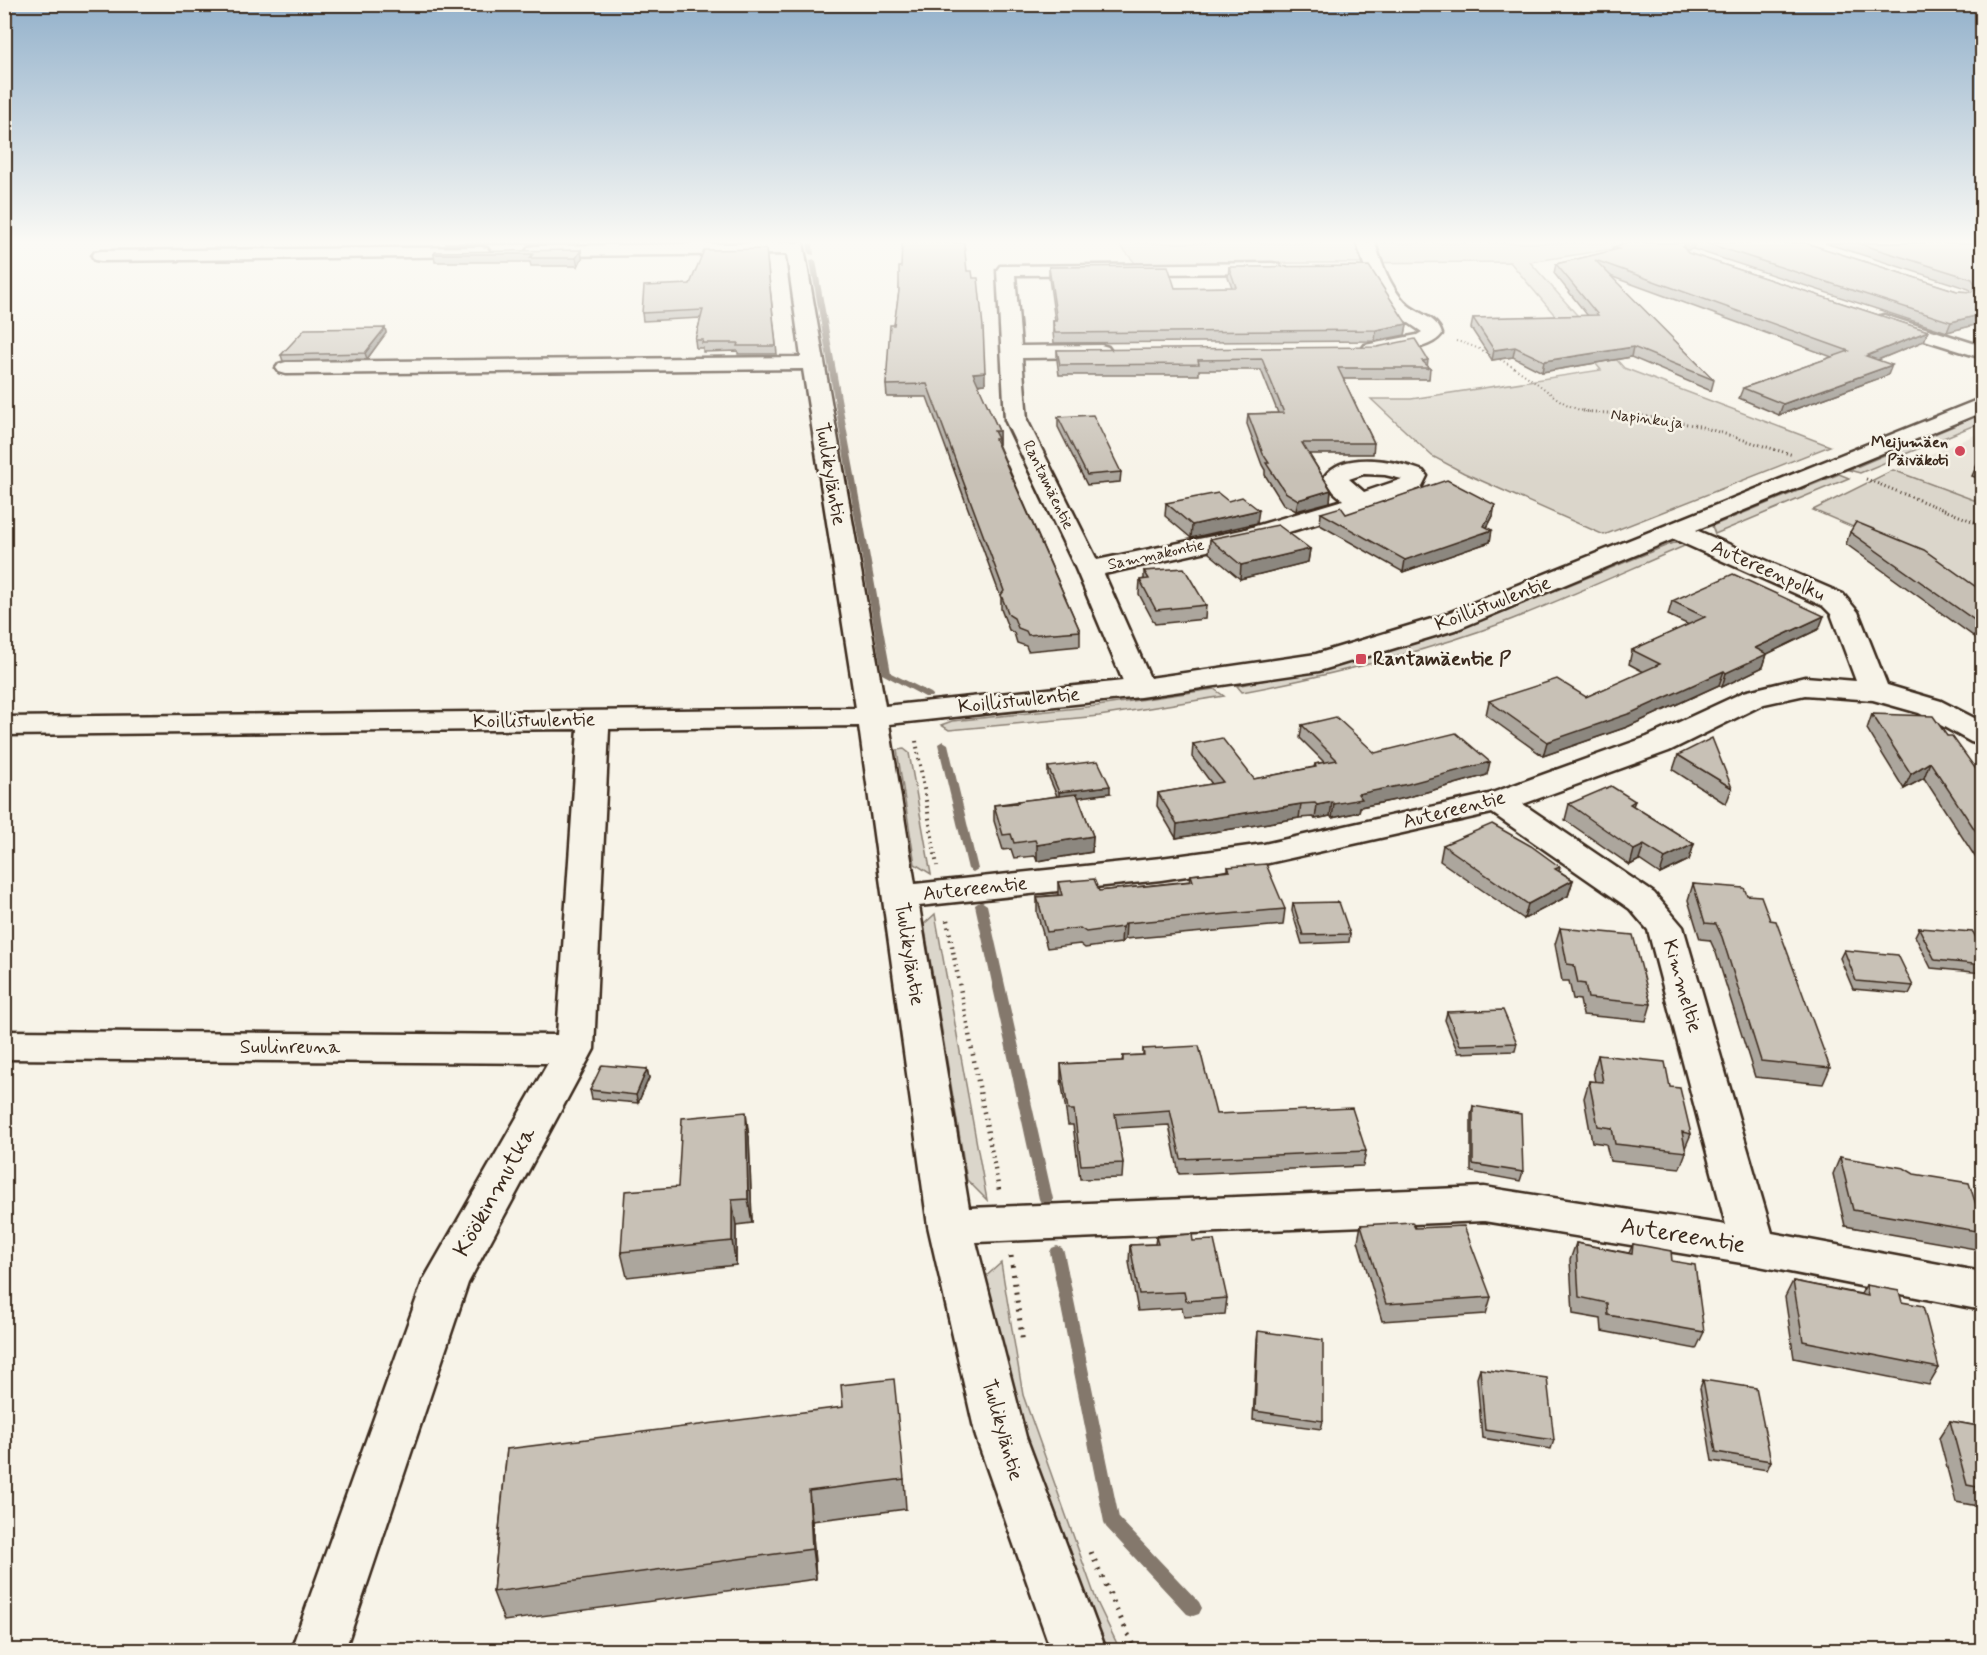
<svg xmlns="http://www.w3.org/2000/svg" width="1987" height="1655" font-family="Mynerve,sans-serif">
  <rect width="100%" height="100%" fill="#f7f3e8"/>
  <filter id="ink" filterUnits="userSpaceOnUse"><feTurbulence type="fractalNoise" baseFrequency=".0167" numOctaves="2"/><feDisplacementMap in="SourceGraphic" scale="12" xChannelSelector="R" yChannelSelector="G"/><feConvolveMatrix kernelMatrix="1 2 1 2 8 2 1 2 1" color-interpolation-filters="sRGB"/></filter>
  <g filter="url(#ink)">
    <polygon fill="#e9e4d9" points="1982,432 1982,503 1893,470"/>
    <g fill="#dbd6cb" stroke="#8b8074" stroke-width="1.5">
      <polygon points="1118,243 1650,243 1530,262 1624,368 1830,446 1604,535 1464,473 1432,456 1371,399 1411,399 1601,370 1510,262 1136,264"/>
      <polygon points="1982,414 1982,422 1860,473 1849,470"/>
      <polygon points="1893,470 1982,503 1982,592 1907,550 1813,510"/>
      <polygon points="1839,474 1849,478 1715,534 1712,526"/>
      <path d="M1673,543L1689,544C1628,570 1567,598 1505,622C1420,654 1331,675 1242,692L1237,686C1302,672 1368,658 1431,637C1513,610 1592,575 1673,543Z"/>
      <polygon points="1214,689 1224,696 1099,716 949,730 941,725 952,721 1097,706"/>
      <polygon points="904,749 909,753 931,874 915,864 897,750"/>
      <polygon points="935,914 987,1200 967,1180 924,924"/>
      <polygon points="1001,1263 1023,1395 1097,1602 1120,1650 1096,1650 1067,1586 1004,1394 983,1279"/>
    </g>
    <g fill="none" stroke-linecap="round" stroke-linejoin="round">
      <g fill="#84786c" fill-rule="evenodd">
        <polygon points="807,243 813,243 814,255 809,254"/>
        <polygon points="813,259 816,261 891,673 931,693 933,695 931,697 925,697 882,674 810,261"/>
        <polygon points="943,741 948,744 978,869 973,872 968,869 938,744"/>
        <polygon points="981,901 987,905 1053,1199 1051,1203 1046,1204 1041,1203 1039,1199 975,905"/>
        <polygon points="1057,1246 1062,1248 1064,1252 1119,1518 1199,1602 1202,1608 1199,1614 1193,1616 1187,1614 1106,1527 1104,1522 1050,1252 1052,1248"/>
      </g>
      <defs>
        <g id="minor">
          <path d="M803,243L885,706L1123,681L1076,569L1005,420L997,270L1000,266L1272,263L1278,264L1281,268L1278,272L1272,273L1015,275L1021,346L1101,345L1108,347L1111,351L1108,355L1101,357L1022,358L1027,420L1097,560L1242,530L1343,500L1334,492L1324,477C1343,449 1397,461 1423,471L1427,476L1421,488L1370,507L1279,535L1104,574L1150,678L1316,654L1438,617L1982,398V412L1696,530L1843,594L1858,612L1887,685L1941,701L1982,722V745L1971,742L1919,713L1873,700L1805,695L1764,704L1669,751L1523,804L1654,893L1683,927L1772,1233L1982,1272V1310L1754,1265L1484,1221L976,1242L1026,1437L1106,1650H1051L976,1437L928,1226L859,726L609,729L594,1049L468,1283L345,1650H291L423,1281L548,1063L4,1059V1031L557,1035L578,729L4,735V717L856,708L803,369L286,374L279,372L276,368L279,364L286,362L801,357L787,254L535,256L529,255L526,251L529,247L535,246ZM1364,474L1385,475L1402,479L1364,492L1349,479ZM1674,539L1823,606L1831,614L1856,681L1805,677L1744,692L1647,737L1489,794L1264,844L1161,858L915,884L889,724L1140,697L1319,671L1458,629ZM1492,813L1630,909L1648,930L1726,1225L1484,1187L969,1208L919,906L1161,880L1264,864Z"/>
          <path d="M1357,243H1375C1381,263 1392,291 1408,305C1420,315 1437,317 1442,334C1429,352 1392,351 1372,355L1365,353L1362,349L1365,345L1417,335L1422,332L1393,312L1365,268Z"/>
          <polygon points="481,247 487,248 490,252 487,256 101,261 95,260 92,256 95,252 101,251"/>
          <polygon points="1884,315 1982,346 1982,358 1877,325 1874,321 1877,317"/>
        </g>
      </defs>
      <use href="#minor" stroke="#3b2a1e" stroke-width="5"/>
      <path stroke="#3b2a1e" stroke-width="2" stroke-dasharray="1 3" stroke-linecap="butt" d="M1456,341C1481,347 1510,364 1531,379C1550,392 1568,411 1592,412"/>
      <g stroke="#3b2a1e" stroke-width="3" stroke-dasharray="1 3" stroke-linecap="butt">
        <polyline points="1583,411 1642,416 1699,426 1793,455"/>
        <polyline points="1866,479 1982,525"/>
      </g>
      <polyline stroke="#3b2a1e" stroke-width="4" stroke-dasharray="1.5 4.5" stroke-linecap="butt" points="916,741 937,866"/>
      <polyline stroke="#3b2a1e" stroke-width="4.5" stroke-dasharray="1.5 5" stroke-linecap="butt" points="947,920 999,1190"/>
      <g stroke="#3b2a1e" stroke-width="5" stroke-dasharray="2 7" stroke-linecap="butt">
        <polyline points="1011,1256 1023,1344"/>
        <polyline points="1091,1552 1135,1650"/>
      </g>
      <use href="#minor" fill="#f7f3e8" fill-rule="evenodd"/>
    </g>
    <g fill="#aca69d" stroke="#3b2a1e" stroke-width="1.5">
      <polygon points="446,243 580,243 446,245"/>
      <polygon points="1628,243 1806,243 1957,291 1970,292 1969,289 1825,243 1983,243 1983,323 1947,332 1693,249 1686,250 1688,253 1928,331 1924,341 1878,360 1888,375 1779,415 1739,398 1743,388 1832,357 1610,276 1714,380 1711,391 1631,357 1542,372 1513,357 1492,360 1471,328 1473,318 1588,316 1554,273 1556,264 1612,251 1613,247"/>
      <polygon points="766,249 777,354 738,354 738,351 703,352 703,348 696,348 695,340 701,318 643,321 642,313 690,284"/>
      <polygon points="581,250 582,258 578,266 531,266 530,262 435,262 434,254"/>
      <polygon points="901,267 967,271 985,384 978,385 999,431 999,444 998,444 1080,631 1080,646 1028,651 1026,646 1017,643 1014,633 1009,630 1001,609 1001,598 927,397 887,397 886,385 899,291"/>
      <polygon points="1049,267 1175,288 1232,287 1228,277 1229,267 1407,324 1405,335 1375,341 1054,343 1053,332 1053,321 1055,321 1049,278"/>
      <polygon points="385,328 386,333 367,359 283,361 281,355"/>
      <polygon points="1057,350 1427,366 1430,368 1429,379 1343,379 1374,443 1373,454 1309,454 1331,490 1330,502 1296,511 1283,504 1265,475 1265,470 1262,465 1247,424 1248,414 1278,413 1261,370 1199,370 1199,375 1059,375 1057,360"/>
      <polygon points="1058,417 1121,472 1120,482 1087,485 1058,427"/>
      <polygon points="1983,451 1983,480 1972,476"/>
      <polygon points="1228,501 1257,523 1191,538 1165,516 1166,503"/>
      <polygon points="1321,513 1346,514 1493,516 1487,528 1490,542 1403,572 1320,525"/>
      <polygon points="1850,532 1983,592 1983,643 1846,544"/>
      <polygon points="1210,539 1310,549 1308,562 1240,579 1209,553"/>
      <polygon points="1144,571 1206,605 1205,619 1155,624 1139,594 1140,580 1144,579"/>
      <polygon points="1672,601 1819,629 1767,654 1763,667 1722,687 1719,685 1627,727 1543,756 1486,715 1489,701 1586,697 1644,672 1629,664 1632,650 1689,625 1668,615"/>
      <polygon points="1872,714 1947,736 1983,779 1983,869 1924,778 1904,789 1867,729"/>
      <polygon points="1302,725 1375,753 1487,775 1405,798 1360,807 1359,812 1332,818 1330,816 1315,819 1313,817 1299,818 1176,838 1157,806 1158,793 1212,784 1192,757 1193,744 1254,779 1314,767 1315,764 1324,762 1300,738"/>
      <polygon points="1678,755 1732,788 1726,804 1673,770"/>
      <polygon points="1048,767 1110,793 1078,797 1093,836 1092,852 1037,861 1035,856 1014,858 1011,849 1003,850 994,821 994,805 1057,796 1048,775"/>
      <polygon points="1635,801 1633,806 1694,844 1689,860 1660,874 1639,860 1630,865 1565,820 1569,804"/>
      <polygon points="1443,845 1560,867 1559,871 1573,880 1568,896 1524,919 1440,861"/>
      <polygon points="1228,867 1285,909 1283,925 1125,939 1121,943 1085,948 1080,944 1047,948 1037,913 1037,897 1058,895 1058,882 1099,891 1190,881 1191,875 1228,871"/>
      <polygon points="1693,884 1747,895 1770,920 1830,1068 1823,1084 1755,1077 1716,953 1710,940 1700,939 1688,900"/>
      <polygon points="1293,903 1350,934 1349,942 1302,944 1292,911"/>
      <polygon points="1560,928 1651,1004 1646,1021 1583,1015 1580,1000 1573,999 1569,981 1562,981 1555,944"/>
      <polygon points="1919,928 1983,951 1983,973 1931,968 1915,936"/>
      <polygon points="1844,950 1913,986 1909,994 1853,989 1840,958"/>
      <polygon points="1447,1012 1517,1043 1515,1051 1458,1053 1445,1020"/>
      <polygon points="1143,1049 1216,1114 1366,1151 1363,1166 1179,1174 1169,1125 1117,1128 1123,1163 1122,1178 1080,1179 1073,1125 1068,1125 1061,1079 1061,1064 1122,1061 1123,1056 1143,1055"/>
      <polygon points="1598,1055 1670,1087 1691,1134 1685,1148 1686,1152 1680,1168 1610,1161 1606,1144 1592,1142 1584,1098 1589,1081 1595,1082 1593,1071"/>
      <polygon points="647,1069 649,1078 638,1103 592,1099 590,1090"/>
      <polygon points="1473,1106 1523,1172 1520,1181 1471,1172 1471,1115"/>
      <polygon points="749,1137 752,1223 736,1225 736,1265 627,1277 621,1252 678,1187"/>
      <polygon points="1840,1157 1983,1226 1983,1235 1975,1249 1845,1226 1833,1174"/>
      <polygon points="1361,1225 1415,1228 1491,1297 1486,1314 1382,1321 1358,1241"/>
      <polygon points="1156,1237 1193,1241 1227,1298 1225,1314 1184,1317 1182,1308 1138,1311 1129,1262 1130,1245 1155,1244"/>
      <polygon points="1576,1243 1629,1253 1633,1244 1672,1261 1704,1332 1696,1349 1602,1331 1601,1319 1573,1314 1570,1260"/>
      <polygon points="1793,1281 1861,1294 1866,1285 1902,1302 1939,1368 1929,1385 1794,1358 1785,1297"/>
      <polygon points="1258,1332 1323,1421 1321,1429 1253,1420 1257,1340"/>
      <polygon points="1480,1369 1554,1440 1551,1449 1482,1438 1477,1378"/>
      <polygon points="1703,1380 1771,1461 1767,1470 1712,1461 1700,1388"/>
      <polygon points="1950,1421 1983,1427 1983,1507 1956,1502 1939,1438"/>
      <polygon points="507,1449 904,1479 906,1509 812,1521 816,1579 504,1621 493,1592"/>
    </g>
    <g fill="#8c877f" stroke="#3b2a1e" stroke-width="1.5">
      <polygon points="1686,243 1694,243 1693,249 1686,250 1683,247"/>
      <polygon points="581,250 582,258 578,266 576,258"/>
      <polygon points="1983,314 1983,323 1947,332 1951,322"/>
      <polygon points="1407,324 1405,335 1375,341 1376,330"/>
      <polygon points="385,328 386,333 367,359 365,353"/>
      <polygon points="1928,331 1924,341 1863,366 1866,356"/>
      <polygon points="1515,347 1513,357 1492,360 1494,350"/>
      <polygon points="1633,347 1631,357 1542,372 1544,361"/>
      <polygon points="1428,360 1427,368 1422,361"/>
      <polygon points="1892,365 1888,375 1779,415 1783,404"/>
      <polygon points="985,372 985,384 973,385 973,373"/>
      <polygon points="994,431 999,431 999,444 998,444 998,439"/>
      <polygon points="1331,490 1330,502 1296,511 1298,500"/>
      <polygon points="1495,505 1493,516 1484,533 1492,530 1490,542 1403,572 1405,560 1484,526"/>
      <polygon points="1259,510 1257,523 1191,538 1192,525"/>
      <polygon points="1310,549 1308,562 1240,579 1241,565"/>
      <polygon points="1824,616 1819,629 1767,654 1763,667 1722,687 1726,673 1755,648"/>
      <polygon points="1724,671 1719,685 1627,727 1543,756 1547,742"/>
      <polygon points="1490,762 1487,775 1405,798 1360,807 1359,812 1332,818 1334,804 1358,794"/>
      <polygon points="1930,762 1924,778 1904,789 1911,774"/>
      <polygon points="1110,786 1110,793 1059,800 1059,792"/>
      <polygon points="1332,802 1330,816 1315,819 1317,805"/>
      <polygon points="1301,804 1299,818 1176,838 1177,824"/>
      <polygon points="1093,836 1092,852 1037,861 1037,845"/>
      <polygon points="1694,844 1689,860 1660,874 1665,858"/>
      <polygon points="1644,845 1639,860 1630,865 1634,850"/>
      <polygon points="1573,880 1568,896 1524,919 1528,904"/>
      <polygon points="1126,923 1125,939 1121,943 1122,927"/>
      <polygon points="647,1069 649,1078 638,1103 636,1095"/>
      <polygon points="746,1112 749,1137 752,1223 748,1199"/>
      <polygon points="732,1200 736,1225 736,1265 732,1241"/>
      <polygon points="809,1491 812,1521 816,1579 812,1549"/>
    </g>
    <g fill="#c8c1b6" stroke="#3b2a1e" stroke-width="1.5">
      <polygon points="902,243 964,243 967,271 972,271 973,278 978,278 983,327 985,372 973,373 999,431 994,431 998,439 995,439 1080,631 1028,635 1026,631 1018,628 1014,618 1009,615 1001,595 1004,591 927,384 886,385 890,325 894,325 899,291 899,267 901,267"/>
      <polygon points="1628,243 1686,243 1683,247 1688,253 1928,331 1866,356 1892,365 1783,404 1743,388 1849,351 1595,260 1714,380 1633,347 1544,361 1515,347 1494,350 1473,318 1598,315 1556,264 1619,249 1613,247"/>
      <polygon points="1706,243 1806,243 1957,291 1972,292 1976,286 1972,279 1857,243 1983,243 1983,314 1951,322"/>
      <polygon points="766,249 776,346 737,346 738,343 702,343 703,340 695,340 703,310 642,313 644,286 690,284 704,250"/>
      <polygon points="581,250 576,258 530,258 533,254 434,254 435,252"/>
      <polygon points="1168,266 1175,288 1236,287 1229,267 1369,266 1407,324 1376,330 1055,333 1053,321 1057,321 1049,267"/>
      <polygon points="385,328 365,353 281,355 305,329"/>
      <polygon points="1415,339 1428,360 1422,361 1430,368 1338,368 1374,443 1302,443 1331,490 1298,500 1285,492 1266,463 1269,463 1263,454 1248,414 1284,413 1262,359 1198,360 1199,364 1060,365 1057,350 1377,347"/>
      <polygon points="1093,415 1121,472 1087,475 1058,417"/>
      <polygon points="1447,480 1495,505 1484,526 1492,530 1405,560 1321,513 1341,507 1346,514"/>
      <polygon points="1218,493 1228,501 1242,497 1259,510 1192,525 1166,503"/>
      <polygon points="1856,522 1924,550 1983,592 1983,626 1850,532"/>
      <polygon points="1278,525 1310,549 1241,565 1210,539"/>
      <polygon points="1184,568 1206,605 1156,610 1140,580 1149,579 1144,571"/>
      <polygon points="1733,574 1824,616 1755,648 1767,654 1726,673 1724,671 1631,713 1547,742 1489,701 1557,679 1586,697 1660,664 1632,650 1705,617 1672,601"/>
      <polygon points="1872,714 1933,716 1947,736 1952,736 1983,779 1983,842 1930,762 1911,774"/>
      <polygon points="1336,717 1375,753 1456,733 1490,762 1408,784 1358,794 1362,799 1334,804 1332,802 1317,805 1315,803 1301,804 1177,824 1158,793 1223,782 1193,744 1222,738 1254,779 1316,767 1315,764 1337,760 1302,725"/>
      <polygon points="1712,738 1732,788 1678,755"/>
      <polygon points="1098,761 1110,786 1059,792 1048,767"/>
      <polygon points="1611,786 1635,801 1630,804 1694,844 1665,858 1644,845 1634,850 1569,804"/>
      <polygon points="1077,794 1093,836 1037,845 1035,840 1014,843 1011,834 1003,835 994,805 1018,803 1018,801"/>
      <polygon points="1492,824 1531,846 1560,867 1555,869 1573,880 1528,904 1443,845"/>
      <polygon points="1266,864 1285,909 1126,923 1122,927 1086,932 1080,928 1047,932 1037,897 1062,895 1058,882 1094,879 1099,891 1193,881 1191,875 1230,871 1228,867"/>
      <polygon points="1693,884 1744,888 1747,895 1761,896 1770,920 1776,921 1830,1068 1761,1061 1722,937 1716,924 1705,923"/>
      <polygon points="1339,902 1350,934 1303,935 1293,903"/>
      <polygon points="1560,928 1633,935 1651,1004 1588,998 1585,984 1578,983 1574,965 1567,964"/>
      <polygon points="1919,928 1973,932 1983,951 1983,965 1935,960"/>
      <polygon points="1844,950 1898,955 1913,986 1856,981"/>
      <polygon points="1503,1010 1517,1043 1460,1045 1447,1012"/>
      <polygon points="1199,1046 1216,1114 1352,1108 1366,1151 1181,1159 1170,1110 1115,1114 1123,1163 1081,1165 1074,1110 1068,1110 1061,1064 1123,1061 1123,1056 1144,1055 1143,1049"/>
      <polygon points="1598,1055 1665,1062 1670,1087 1680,1088 1691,1134 1682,1132 1686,1152 1615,1144 1612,1128 1598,1126 1589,1081 1603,1082"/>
      <polygon points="602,1065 647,1069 636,1095 590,1090"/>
      <polygon points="1473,1106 1521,1114 1523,1172 1473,1164"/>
      <polygon points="746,1112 748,1199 732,1200 732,1241 621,1252 625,1191 678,1187 682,1118"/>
      <polygon points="1840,1157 1904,1168 1914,1174 1969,1183 1983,1226 1983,1232 1853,1210"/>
      <polygon points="1412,1222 1415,1228 1464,1226 1491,1297 1386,1304 1361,1225"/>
      <polygon points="1192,1234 1193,1241 1214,1240 1227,1298 1186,1301 1184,1292 1139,1294 1130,1245 1158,1244 1156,1237"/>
      <polygon points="1576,1243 1632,1254 1633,1244 1671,1251 1672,1261 1695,1265 1704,1332 1608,1315 1607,1303 1579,1297"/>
      <polygon points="1793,1281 1868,1296 1866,1285 1899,1291 1902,1302 1923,1306 1939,1368 1803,1341"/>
      <polygon points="1258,1331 1323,1340 1323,1421 1255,1411"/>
      <polygon points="1480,1369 1547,1378 1554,1440 1485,1430"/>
      <polygon points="894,1379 904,1479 809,1491 812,1549 493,1592 507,1449 843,1407 841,1385"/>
      <polygon points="1703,1380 1756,1388 1771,1461 1716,1452"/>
      <polygon points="1950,1421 1983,1427 1983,1488 1967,1485"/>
    </g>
  </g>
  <linearGradient id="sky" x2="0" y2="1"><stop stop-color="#93b1cb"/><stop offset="0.51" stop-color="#fbfaf5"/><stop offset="1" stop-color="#fbfaf5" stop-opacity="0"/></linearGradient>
  <rect width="1987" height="475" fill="url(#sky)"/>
  <g fill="#d1495b" stroke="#f7f3e8" stroke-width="2">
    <circle cx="1960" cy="451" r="6"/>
    <rect x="1355" y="653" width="12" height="12" rx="3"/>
  </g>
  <g text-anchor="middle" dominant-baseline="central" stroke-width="5" stroke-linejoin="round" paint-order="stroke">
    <g font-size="16" fill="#3b2a1e" stroke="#f7f3e8">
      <text transform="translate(1647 419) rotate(7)">Napinkuja</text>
      <text transform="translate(1048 485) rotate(64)">Rantamäentie</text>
      <text transform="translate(1156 555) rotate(-12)">Sammakontie</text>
    </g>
    <g font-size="16" font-weight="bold" fill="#3b2a1e" stroke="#f7f3e8" text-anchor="end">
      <text x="1948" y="442">Meijumäen<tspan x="1948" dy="18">Päiväkoti</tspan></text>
    </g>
    <g font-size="20" fill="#3b2a1e" stroke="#f7f3e8">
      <text transform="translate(830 474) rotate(80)">Tuulikyläntie</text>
      <text transform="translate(1768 571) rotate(24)">Autereenpolku</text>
      <text transform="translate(1493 604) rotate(-21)">Koillistuulentie</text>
      <text transform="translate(1019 701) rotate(-6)">Koillistuulentie</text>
      <text transform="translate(534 721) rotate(-1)">Koillistuulentie</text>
      <text transform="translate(1454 810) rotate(-14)">Autereentie</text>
      <text transform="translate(975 889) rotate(-6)">Autereentie</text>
      <text transform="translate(909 954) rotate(81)">Tuulikyläntie</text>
      <text transform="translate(1682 986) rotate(74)">Kimmeltie</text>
      <text x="290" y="1047">Suulinreuna</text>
      <text transform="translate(1002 1430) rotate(74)">Tuulikyläntie</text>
    </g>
    <g font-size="20" font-weight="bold" fill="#3b2a1e" stroke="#f7f3e8" text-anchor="start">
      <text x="1373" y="659">Rantamäentie P</text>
    </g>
    <g font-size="24" fill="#3b2a1e" stroke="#f7f3e8">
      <text transform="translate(495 1192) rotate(-61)">Köökinmutka</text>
      <text transform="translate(1683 1236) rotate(9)">Autereentie</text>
    </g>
  </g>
  <rect width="1987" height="1655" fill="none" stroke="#f7f3e8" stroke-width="24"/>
  <rect x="12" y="12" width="1963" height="1631" fill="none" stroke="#3b2a1e" stroke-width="2" filter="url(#ink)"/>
</svg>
